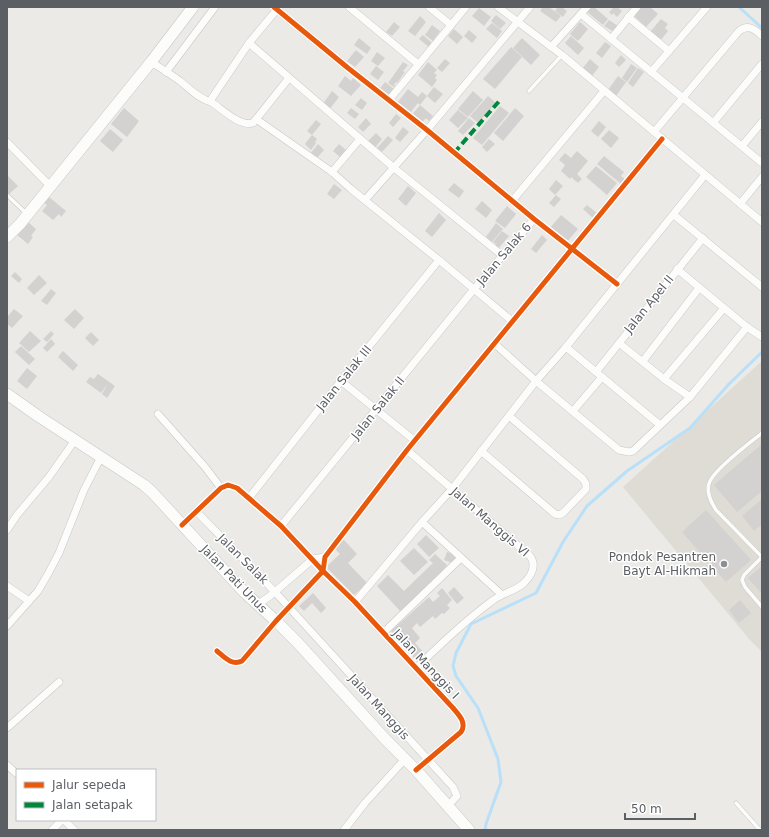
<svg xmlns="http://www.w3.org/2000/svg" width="769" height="837" font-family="'DejaVu Sans',sans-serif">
  <rect width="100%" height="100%" fill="#ebeae6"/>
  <polygon fill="#dfdcd5" points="762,361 762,652 750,640 623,487"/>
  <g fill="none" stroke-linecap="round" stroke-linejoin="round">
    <g stroke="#b8e0f8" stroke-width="3">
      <polyline points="739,7 762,28"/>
      <polyline points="485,830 486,824 501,782 498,759 478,708 456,676 453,666 456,653 471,624 536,593 563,542 587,506 627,471 690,428 729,384 762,352"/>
    </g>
  </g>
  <g fill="#d3d2d0">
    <polygon points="543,7 549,7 561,16 556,22 540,11"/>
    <polygon points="558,7 562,7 567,11 563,17 555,11"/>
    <polygon points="590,7 594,7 608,19 603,25 586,11"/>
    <polygon points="614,7 617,7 622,11 617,17 613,13 612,15 609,12"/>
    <polygon points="640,7 650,7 658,14 646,27 633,15"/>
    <polygon points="479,8 491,17 484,26 472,16"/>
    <polygon points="496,15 506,23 500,29 491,21"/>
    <polygon points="420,16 426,22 415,36 408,31"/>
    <polygon points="661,19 668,24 665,28 668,31 660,41 650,32"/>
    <polygon points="609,20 618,26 614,32 604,26"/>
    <polygon points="394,22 400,27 392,36 386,32"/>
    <polygon points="580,22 588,29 578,41 570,34"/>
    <polygon points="492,23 502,31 497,38 486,29"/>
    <polygon points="432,25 440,31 433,41 425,35"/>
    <polygon points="454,29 463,37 457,44 448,36"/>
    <polygon points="469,30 477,37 472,43 464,36"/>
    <polygon points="423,35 433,44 430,48 419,39"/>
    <polygon points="571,36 584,48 578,55 565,43"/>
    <polygon points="359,38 371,48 367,54 354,45"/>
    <polygon points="522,38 540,55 531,65 513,48"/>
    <polygon points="605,42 611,46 602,58 596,53"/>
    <polygon points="511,47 522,57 495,89 483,79"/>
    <polygon points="356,50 364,57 355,67 347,61"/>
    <polygon points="377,52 385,58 378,66 371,61"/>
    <polygon points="621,55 626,60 619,67 615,63"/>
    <polygon points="445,59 450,63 442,72 437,68"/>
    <polygon points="590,59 599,67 591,77 582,69"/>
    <polygon points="403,62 408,65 403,71 405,72 397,83 396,82 394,85 395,86 394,87 388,83"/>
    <polygon points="428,62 437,70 434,73 437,75 435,78 437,80 432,87 418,75"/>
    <polygon points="631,64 637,68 627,82 622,78"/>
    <polygon points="376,66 384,72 378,80 370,74"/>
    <polygon points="638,68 644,72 633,87 628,83"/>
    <polygon points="345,76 351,81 353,78 361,85 351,96 338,86"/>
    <polygon points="618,76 626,82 616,96 608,90"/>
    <polygon points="385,82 394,89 388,97 378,91"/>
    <polygon points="434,87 443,94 435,103 427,96"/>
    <polygon points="408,89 418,97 422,92 427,96 420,105 418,103 410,113 397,103"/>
    <polygon points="332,91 339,97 329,110 322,105"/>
    <polygon points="473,91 483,100 468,117 458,109"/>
    <polygon points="488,96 496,103 478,123 470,116"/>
    <polygon points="361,98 367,103 362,110 355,105"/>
    <polygon points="420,105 433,116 429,121 426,118 421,124 411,116"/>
    <polygon points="500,106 509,113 482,145 473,138"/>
    <polygon points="124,108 139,121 127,137 111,124"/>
    <polygon points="351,108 359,114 355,119 347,113"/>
    <polygon points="515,108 524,116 503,141 494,133"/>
    <polygon points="458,110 468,118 458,128 449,120"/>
    <polygon points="396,114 401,118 393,127 389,123"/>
    <polygon points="366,118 371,124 363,132 358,127"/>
    <polygon points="469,118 475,123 463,135 458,131"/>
    <polygon points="316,120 321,124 312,135 307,131"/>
    <polygon points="599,121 606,127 598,137 591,131"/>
    <polygon points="403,127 409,132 400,142 395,138"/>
    <polygon points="110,129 123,140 113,152 100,141"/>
    <polygon points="609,130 619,138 611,148 601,139"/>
    <polygon points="376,133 382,139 374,149 367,142"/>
    <polygon points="312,135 317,139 315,142 316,143 311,150 305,144"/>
    <polygon points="388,136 393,140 382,152 377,148"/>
    <polygon points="489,139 495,144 487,152 482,147"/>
    <polygon points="318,144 324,150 316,159 310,154"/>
    <polygon points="339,144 346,150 340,157 333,151"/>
    <polygon points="577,151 588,161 577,174 582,179 578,183 571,177 570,179 561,171 565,165 559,160 565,153 571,158"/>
    <polygon points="604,156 624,172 621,176 625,179 621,184 597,164"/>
    <polygon points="596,166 617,183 607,195 586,177"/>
    <polygon points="7,175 18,186 8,195 7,194"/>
    <polygon points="556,180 563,186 555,195 549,189"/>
    <polygon points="454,183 464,191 459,198 448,190"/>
    <polygon points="334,184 342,190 334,199 327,194"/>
    <polygon points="408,186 416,193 406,206 398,199"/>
    <polygon points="556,195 561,199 554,207 549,203"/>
    <polygon points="49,197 66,211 61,217 59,214 53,220 42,211 47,205 44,203"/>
    <polygon points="482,201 492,210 486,218 475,209"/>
    <polygon points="587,205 598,214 594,219 583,209"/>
    <polygon points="507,206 516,214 505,228 495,221"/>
    <polygon points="439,213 446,220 432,237 425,231"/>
    <polygon points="561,215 578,229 566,243 549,229"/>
    <polygon points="28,222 36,229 31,236 33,237 28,244 17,235"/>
    <polygon points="496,223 503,229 492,242 486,237"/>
    <polygon points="502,231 509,236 498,249 494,246 496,244 493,242"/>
    <polygon points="542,235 547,240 536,253 531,249"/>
    <polygon points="15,272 22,279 19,283 11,276"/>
    <polygon points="39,275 47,283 34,295 27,288"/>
    <polygon points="51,289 56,293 47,305 41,301"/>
    <polygon points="14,309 23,316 12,328 7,324 7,317"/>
    <polygon points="75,309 84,318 74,329 64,320"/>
    <polygon points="30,331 41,341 29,352 19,343"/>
    <polygon points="51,331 54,334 47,342 43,339"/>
    <polygon points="91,332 99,340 93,346 85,338"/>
    <polygon points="51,339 55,344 47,352 43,348"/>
    <polygon points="21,346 35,359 29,365 15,352"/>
    <polygon points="63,351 78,365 73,371 58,357"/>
    <polygon points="27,368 37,376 27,389 17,381"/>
    <polygon points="98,374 115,386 107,398 102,394 108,384 101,393 86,382 90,377 94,379"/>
    <polygon points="762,444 762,491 737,512 714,485"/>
    <polygon points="762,499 762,524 754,531 742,516"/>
    <polygon points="706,510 751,560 726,582 682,532"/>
    <polygon points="426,535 439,548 429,557 417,544"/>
    <polygon points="343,539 357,554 348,563 367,583 354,595 326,567 340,554 334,548"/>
    <polygon points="414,548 428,562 414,575 400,561"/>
    <polygon points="447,552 457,555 455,564 444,560"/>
    <polygon points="435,554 447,565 442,571 443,573 402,613 377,586 388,575 404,591 433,563 429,560"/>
    <polygon points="762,566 762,594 748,578"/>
    <polygon points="454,587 464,598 457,604 448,593"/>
    <polygon points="442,588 452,600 447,605 450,608 444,614 442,613 435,619 433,616 420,627 417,623 412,628 420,638 415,643 425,654 417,661 391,631 429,597 433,602 440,596 437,593"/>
    <polygon points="313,593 326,608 321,613 312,603 304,611 299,606"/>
    <polygon points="740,600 751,613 739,623 729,610"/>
  </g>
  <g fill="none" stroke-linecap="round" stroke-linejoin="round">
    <defs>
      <g id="service">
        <polyline points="529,91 562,55"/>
        <polyline points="7,195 27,214"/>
        <path d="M762,433C749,443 716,468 710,481C705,491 711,502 716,510L762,557"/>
        <polyline points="762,557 744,575 742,580 745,587 762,607"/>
        <polyline points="736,803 760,830"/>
      </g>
      <g id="minor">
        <polyline points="274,7 348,68 427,130 534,219 617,284"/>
        <polyline points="349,7 418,64"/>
        <polyline points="429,7 451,25"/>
        <polyline points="498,7 562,55 762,222"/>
        <polyline points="581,14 762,163"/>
        <polyline points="628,17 669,51"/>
        <polyline points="611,39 637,7"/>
        <polyline points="249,43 393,167 503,256"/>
        <polyline points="551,47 587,7"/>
        <path d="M151,62C161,68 170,74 180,81C190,89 199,99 211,102C222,109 240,127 253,123L289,78"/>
        <polyline points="166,72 215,7"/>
        <polyline points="651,72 707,7"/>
        <polyline points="389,100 466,7"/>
        <polyline points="210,101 249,43 279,7"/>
        <polyline points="256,119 332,172 351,189 439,260 512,321"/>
        <polyline points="713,123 762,64"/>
        <path d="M654,132L739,31C748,24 755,29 762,36"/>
        <polyline points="7,142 50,186"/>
        <polyline points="742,146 762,122"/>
        <polyline points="332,172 360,139"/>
        <polyline points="365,200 427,130 530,7"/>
        <polyline points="512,201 604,91"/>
        <polyline points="740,204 762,177"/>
        <polyline points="674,215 762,287"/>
        <polyline points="677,269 747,327 762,337"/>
        <polyline points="619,343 664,379 690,397"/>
        <polyline points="495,344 536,381 619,450 629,452 633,451 690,397 747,327"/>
        <polyline points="566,347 660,425"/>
        <polyline points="643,361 699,288"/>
        <polyline points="596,372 703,238"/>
        <polyline points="664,379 724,308"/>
        <polyline points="341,381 415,441"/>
        <polyline points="573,411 602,377"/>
        <polyline points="158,414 205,467 221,488"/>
        <path d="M407,450L530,556C537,566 532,575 524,583C516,591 502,593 492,601C465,621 441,644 416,668"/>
        <polyline points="481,451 555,514 559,515 563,513 586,489 586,484 583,479 509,416"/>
        <polyline points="249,498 341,381 439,260"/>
        <polyline points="196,511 275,592 453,787 457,796 448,806"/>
        <polyline points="422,522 501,594"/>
        <path d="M182,525L221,488L228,485L237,488L281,526L323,571L355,602L453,708C459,715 467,723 461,732L416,770"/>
        <polyline points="281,526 474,289 534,219"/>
        <polyline points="7,530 17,515 49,477 75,440"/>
        <polyline points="7,586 29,601"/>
        <polyline points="355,602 422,522 452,489 536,381 566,347 705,175"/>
        <polyline points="257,605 270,596 313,559 325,557"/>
        <polyline points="7,626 38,591 48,574 59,553 84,490 101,457"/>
        <polyline points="383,633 461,558"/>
        <path d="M217,651C224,657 232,666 242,661L276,621L323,571L325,557L407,450L662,139"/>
        <polyline points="7,728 59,682"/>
        <polyline points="7,765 17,774"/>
        <polyline points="64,820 74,830"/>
        <polyline points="52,830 62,820"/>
        <polyline points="344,830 365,803 405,759"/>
      </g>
      <g id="secondary">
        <polyline points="7,237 20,224 151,62 193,7"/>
        <polyline points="7,394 38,416 144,485 152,492 245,593 276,621 297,642 386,740 416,770 469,830"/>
      </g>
    </defs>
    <use href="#service" stroke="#c8c8c8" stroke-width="4.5"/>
    <use href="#minor" stroke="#c8c8c8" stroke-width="8"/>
    <use href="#secondary" stroke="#c7c7c6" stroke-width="12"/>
    <use href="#service" stroke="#fcfcfb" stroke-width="3.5"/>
    <use href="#minor" stroke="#fcfcfb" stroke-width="7"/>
    <use href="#secondary" stroke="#fcfcfb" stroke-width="11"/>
    <polyline stroke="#00873e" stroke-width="4" stroke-dasharray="8 4" stroke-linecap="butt" points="454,153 501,99"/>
    <defs>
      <g id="cycleway">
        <polyline points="274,7 348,68 427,130 534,219 617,284"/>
        <path d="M182,525L221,488L228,485L237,488L281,526L323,571L355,602L453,708C459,715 467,723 461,732L416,770"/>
        <path d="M217,651C224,657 232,666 242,661L276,621L323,571L325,557L407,450L662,139"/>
      </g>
    </defs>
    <use href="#cycleway" stroke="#fff" stroke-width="8"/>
    <use href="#cycleway" stroke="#e8590c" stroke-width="5"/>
  </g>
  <circle fill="#8d9092" stroke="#fff" stroke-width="1.5" cx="724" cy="564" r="4"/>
  <g text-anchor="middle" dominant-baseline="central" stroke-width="3" stroke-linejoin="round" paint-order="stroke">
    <g font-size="12" fill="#5b5f64" stroke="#fff">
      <text transform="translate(504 254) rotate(-50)">Jalan Salak 6</text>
      <text transform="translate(649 304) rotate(-51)">Jalan Apel II</text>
      <text transform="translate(344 378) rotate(-51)">Jalan Salak III</text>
      <text transform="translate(378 408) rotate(-51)">Jalan Salak II</text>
      <text transform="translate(490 522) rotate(41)">Jalan Manggis VI</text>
      <text transform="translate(243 559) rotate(45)">Jalan Salak</text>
      <text transform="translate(234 579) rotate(46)">Jalan Pati Unus</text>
      <text transform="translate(426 664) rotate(47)">Jalan Manggis I</text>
      <text transform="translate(379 707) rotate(48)">Jalan Manggis</text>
    </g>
    <g font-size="12" fill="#5b5f64" stroke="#fff" text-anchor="end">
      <text x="716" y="557">Pondok Pesantren<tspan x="716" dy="14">Bayt Al-Hikmah</tspan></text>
    </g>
  </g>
  <rect width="769" height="837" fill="none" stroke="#5b5f64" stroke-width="16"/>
  <rect x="16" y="769" width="140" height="52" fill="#ffffff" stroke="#bdbfc1"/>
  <rect x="24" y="782" width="20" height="6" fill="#e8590c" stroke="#bdbfc1"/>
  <text x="52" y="789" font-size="12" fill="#5b5f64">Jalur sepeda</text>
  <rect x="24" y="802" width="20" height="6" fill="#00873e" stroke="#bdbfc1"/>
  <text x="52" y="809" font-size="12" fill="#5b5f64">Jalan setapak</text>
  <path d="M625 813v6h70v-6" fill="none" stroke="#5b5f64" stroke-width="2"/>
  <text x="631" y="813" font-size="12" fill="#5b5f64" stroke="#ffffff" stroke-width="3" paint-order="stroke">50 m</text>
</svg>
